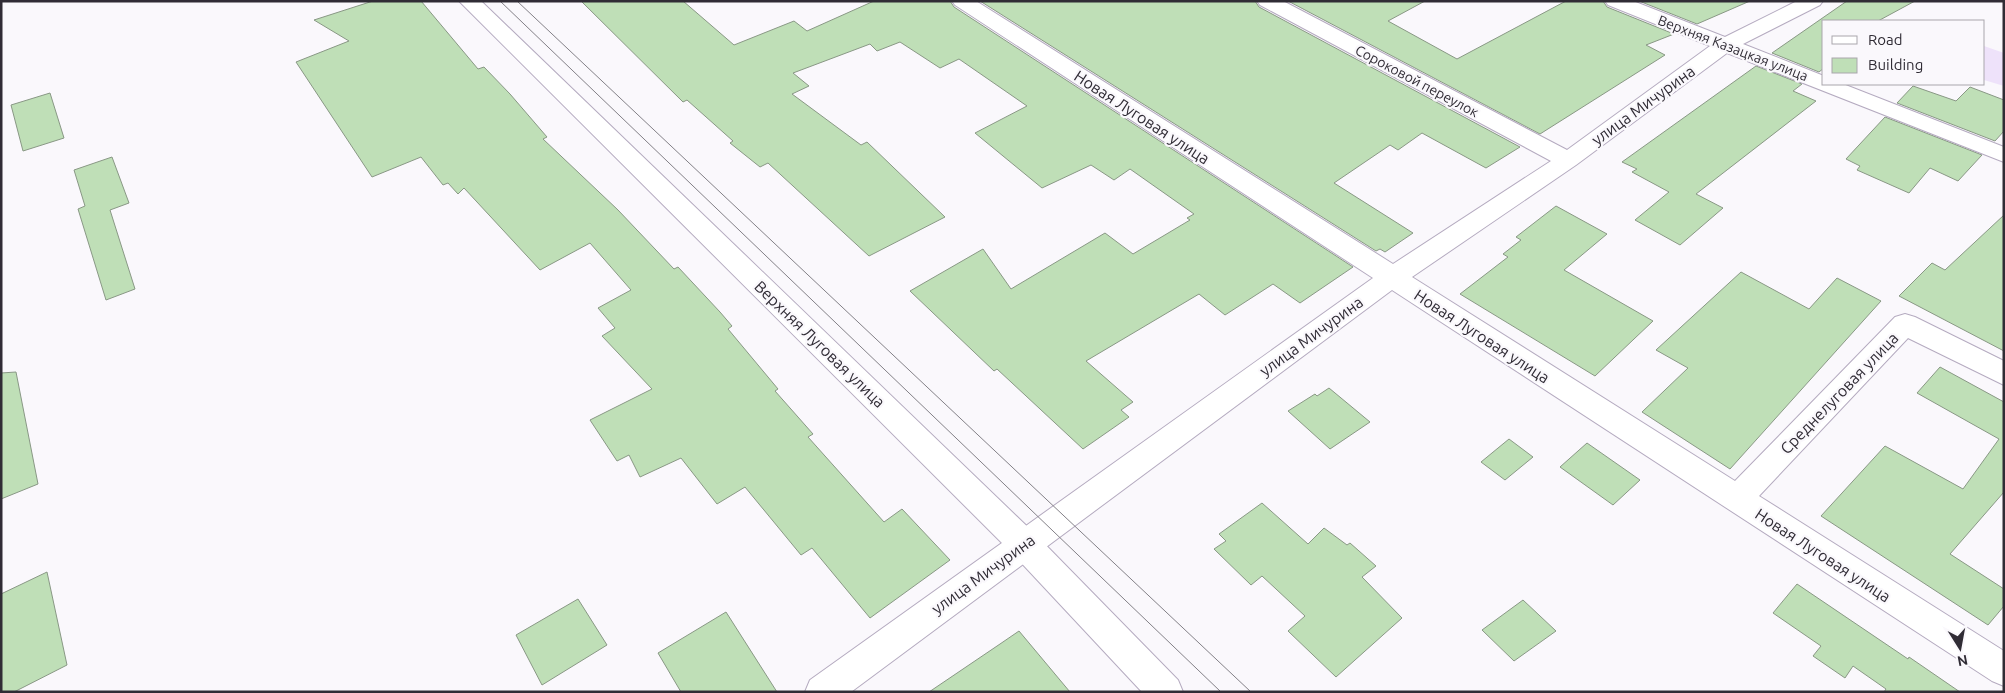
<svg xmlns="http://www.w3.org/2000/svg" width="2005" height="693" font-family="Ubuntu,sans-serif">
  <rect width="100%" height="100%" fill="#faf8fc"/>
  <polygon fill="#eee2fa" points="1984,46 2004,53 2004,86 1984,80"/>
  <g fill="#bfdfb7" stroke="#899885">
    <polygon points="373,1 421,1 478,69 484,67 510,94 547,137 543,139 618,210 674,269 678,267 720,312 732,326 728,329 778,389 775,391 813,434 808,437 884,522 902,509 950,560 870,618 812,548 801,555 745,487 717,504 681,458 640,477 629,455 617,461 590,420 652,389 602,336 615,328 598,308 631,290 590,243 540,270 464,188 458,194 448,183 443,185 421,157 372,177 296,62 349,41 314,20"/>
    <polygon points="581,1 683,1 734,45 794,21 807,31 874,1 950,1 954,7 1353,267 1300,303 1273,284 1225,315 1199,294 1086,361 1133,402 1121,410 1129,417 1083,449 997,369 994,371 910,291 983,249 1011,289 1105,233 1133,254 1190,220 1187,218 1194,214 1130,169 1114,180 1091,165 1042,188 975,133 1027,106 959,59 940,68 900,42 877,51 870,44 793,73 809,86 792,94 861,145 867,142 945,217 869,256 768,163 760,167 730,143 733,141 687,100 683,102"/>
    <polygon points="980,1 1255,1 1259,7 1520,147 1486,168 1422,133 1398,150 1390,145 1334,183 1413,233 1385,252 1380,249 1376,251"/>
    <polygon points="1288,1 1425,1 1388,21 1457,59 1566,1 1603,1 1607,7 1674,34 1646,45 1665,55 1540,134"/>
    <polygon points="1639,1 1750,1 1697,24"/>
    <polygon points="1847,1 1915,1 1878,21 1824,21 1824,68 1819,72 1772,53"/>
    <polygon points="1756,66 1802,84 1793,91 1816,101 1696,194 1723,208 1680,245 1635,220 1669,192 1632,172 1637,169 1622,162"/>
    <polygon points="1913,86 1956,101 1970,87 2004,100 2004,131 1995,141 1897,103"/>
    <polygon points="50,93 64,138 23,151 11,105"/>
    <polygon points="1885,117 1982,155 1958,181 1930,168 1909,193 1857,170 1860,166 1846,159"/>
    <polygon points="112,157 129,203 110,210 135,289 106,300 78,209 85,206 74,170"/>
    <polygon points="1556,206 1607,234 1564,270 1653,321 1595,376 1460,294 1508,257 1503,254 1521,240 1516,237"/>
    <polygon points="2004,215 2004,351 1899,296 1932,263 1945,270"/>
    <polygon points="1741,272 1809,309 1837,278 1881,301 1730,469 1642,412 1688,368 1656,350"/>
    <polygon points="1940,367 2004,402 2004,492 1950,554 2004,589 2004,606 1988,625 1821,516 1885,446 1963,489 1999,439 1917,393"/>
    <polygon points="16,372 38,484 1,499 1,373"/>
    <polygon points="1329,388 1370,422 1330,449 1288,411 1315,394 1317,396"/>
    <polygon points="1509,439 1533,457 1505,480 1481,462"/>
    <polygon points="1587,443 1640,480 1613,505 1560,467"/>
    <polygon points="1262,503 1308,544 1324,528 1347,545 1350,543 1376,566 1362,577 1402,618 1336,677 1288,631 1305,616 1262,576 1251,585 1214,549 1226,541 1219,534"/>
    <polygon points="47,572 67,665 14,692 1,692 1,594"/>
    <polygon points="1797,584 1908,659 1909,657 1960,692 1884,692 1886,689 1853,666 1845,678 1813,656 1821,646 1773,613"/>
    <polygon points="578,599 607,645 542,685 516,635"/>
    <polygon points="1523,600 1556,631 1514,661 1482,630"/>
    <polygon points="726,612 777,692 681,692 658,653"/>
    <polygon points="1019,631 1070,692 929,692 1000,644"/>
  </g>
  <g fill="none" stroke-linecap="round" stroke-linejoin="round">
    <defs>
      <polygon id="minor" points="952,1 976,1 1393,264 1551,161 1260,5 1257,1 1283,1 1567,150 1710,46 1608,5 1605,1 1633,1 1725,37 1797,1 1823,1 1820,5 1743,44 1824,76 1824,84 1843,84 2004,147 2004,162 1727,53 1576,165 1412,277 1735,481 1895,317 1905,314 1915,317 2004,361 2004,385 1908,338 1759,496 2004,651 2004,686 1992,681 1392,290 851,692 805,692 810,680 1373,278 955,5"/>
      <polygon id="major" points="459,1 481,1 1035,534 1178,680 1183,692 1142,692 1013,554"/>
    </defs>
    <use href="#minor" stroke="#b5abc0" stroke-width="2"/>
    <use href="#major" stroke="#b5abc0" stroke-width="2"/>
    <use href="#minor" fill="#fff" fill-rule="evenodd"/>
    <use href="#major" fill="#fff" fill-rule="evenodd"/>
    <g stroke="#838087" stroke-width="1">
      <polyline points="500,1 1221,692"/>
      <polyline points="517,1 1251,692"/>
    </g>
  </g>
  <g text-anchor="middle" dominant-baseline="central" stroke-width="4.5" stroke-linejoin="round" paint-order="stroke">
    <g font-size="14" fill="#302c35" stroke="#faf8fc">
      <text transform="translate(1733 48) rotate(21)">Верхняя Казацкая улица</text>
      <text transform="translate(1417 81) rotate(28)">Сороковой переулок</text>
    </g>
    <g font-size="16" fill="#302c35" stroke="#faf8fc">
      <text transform="translate(1643 105) rotate(-36)">улица Мичурина</text>
      <text transform="translate(1142 117) rotate(33)">Новая Луговая улица</text>
      <text transform="translate(1311 336) rotate(-36)">улица Мичурина</text>
      <text transform="translate(1482 336) rotate(33)">Новая Луговая улица</text>
      <text transform="translate(820 344) rotate(44)">Верхняя Луговая улица</text>
      <text transform="translate(1839 393) rotate(-46)">Среднелуговая улица</text>
      <text transform="translate(1823 555) rotate(33)">Новая Луговая улица</text>
      <text transform="translate(983 574) rotate(-36)">улица Мичурина</text>
    </g>
  </g>
  <rect width="2005" height="693" fill="none" stroke="#302c35" stroke-width="5"/>
  <rect x="1822" y="20" width="162" height="65" fill="#faf8fc" stroke="#a9a6ac"/>
  <rect x="1832" y="36" width="25" height="8" fill="#ffffff" stroke="#a9a6ac"/>
  <text x="1868" y="45" font-size="15" fill="#302c35">Road</text>
  <rect x="1832" y="58" width="25" height="15" fill="#bfdfb7" stroke="#a9a6ac"/>
  <text x="1868" y="70" font-size="15" fill="#302c35">Building</text>
  <g transform="translate(1960 648) rotate(169)" stroke="#faf8fc" stroke-width="4" paint-order="stroke">
  <path d="M0-4L9 19L0 12L-9 19Z" fill="#302c35"/>
  <text y="-8" font-size="14" font-weight="bold" text-anchor="middle" fill="#302c35">N</text>
  </g>
</svg>
